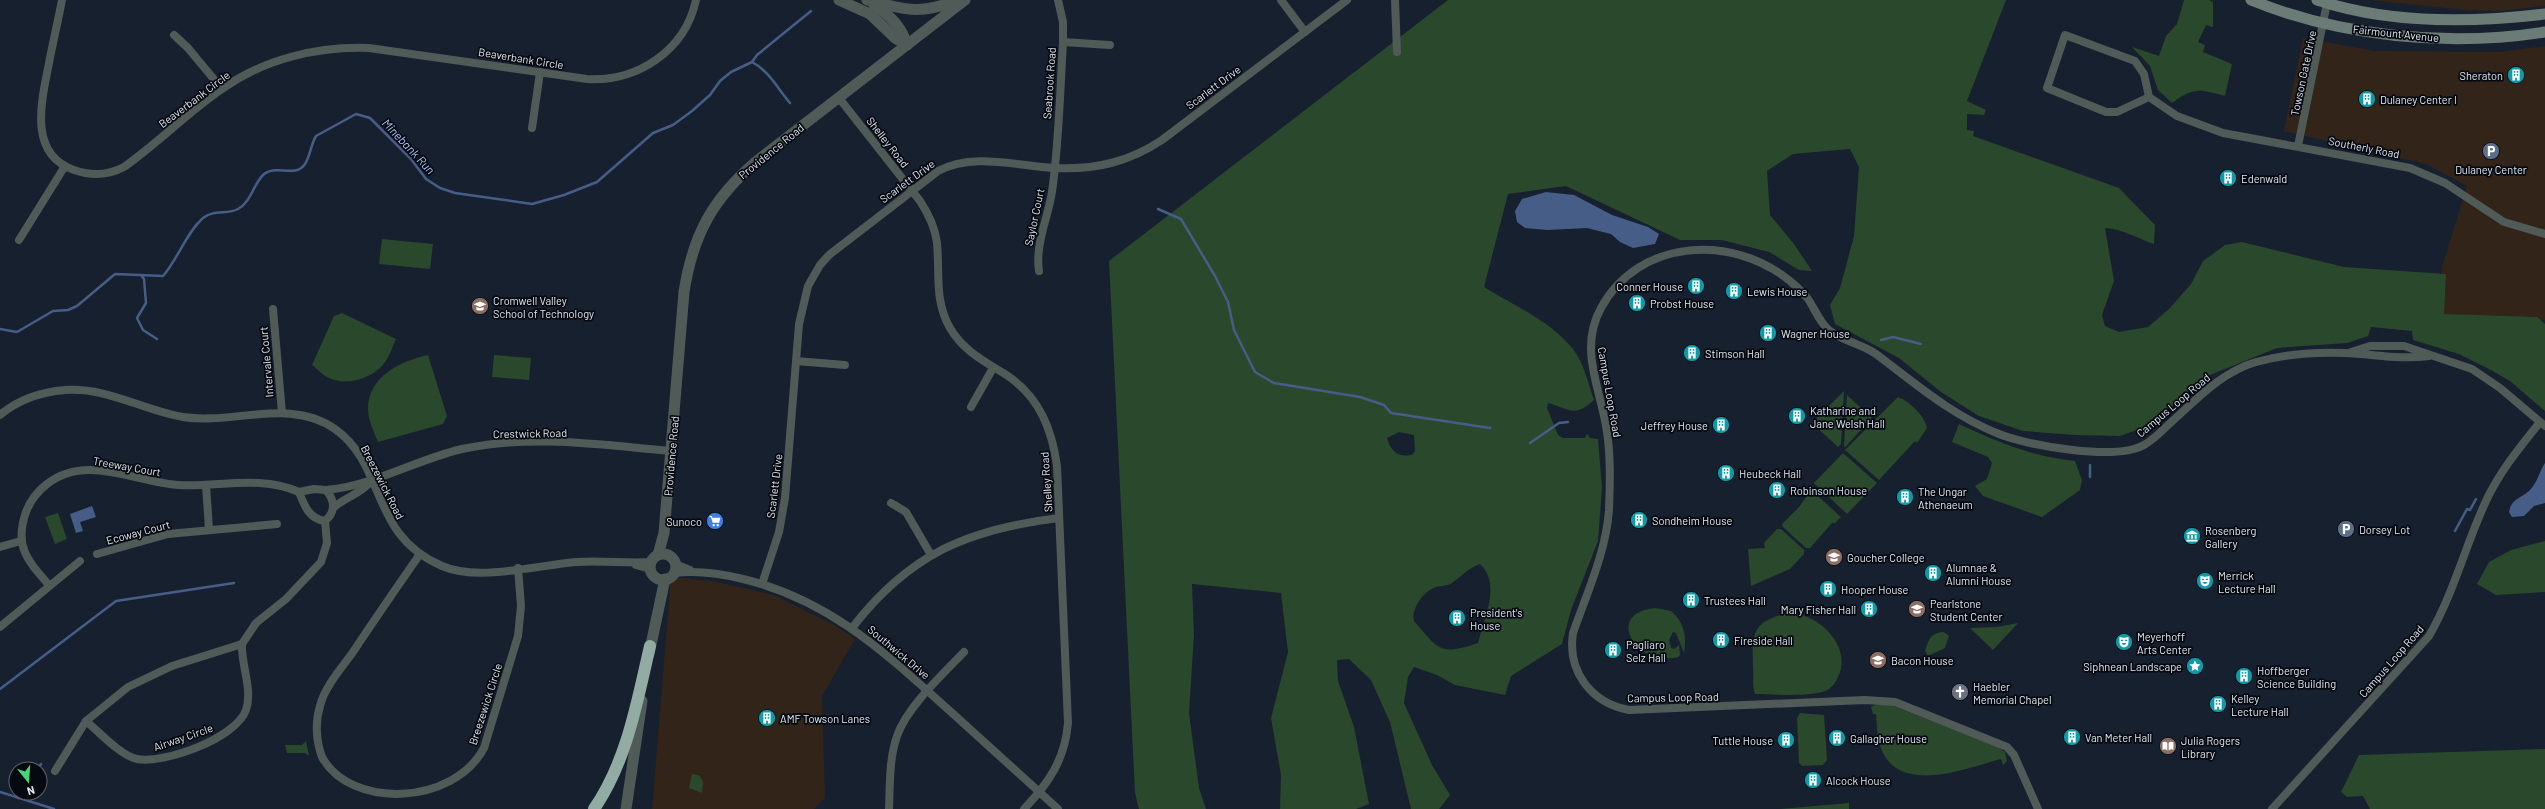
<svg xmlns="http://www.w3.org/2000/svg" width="2545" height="809" font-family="Barlow,sans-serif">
  <rect width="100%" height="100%" fill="#17202f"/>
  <g fill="#322418">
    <polygon points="2369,0 2545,0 2545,6 2499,11 2466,10"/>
    <polygon points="2303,38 2375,51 2498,52 2545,46 2545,320 2440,321 2442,267 2467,186 2426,164 2284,131"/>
    <polygon points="671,577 712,581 774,595 836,626 855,639 822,696 825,798 814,809 652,809"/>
  </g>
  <g fill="#29482c" fill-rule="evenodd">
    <path d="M1448,0H2006L1967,101L1986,110L1984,115L1967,114V130L1974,131L1973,136L2119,188L2155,225L2154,244C2136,238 2123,229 2105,228L2114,281L2102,315L2105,326L2119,332L2148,327L2169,309L2191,284L2203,261L2225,245L2242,242L2344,267L2446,274L2444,314L2537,317L2545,324V411L2510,381L2489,369L2459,354L2413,340L2412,331L2371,327L2368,336L2347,343L2277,348L2205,377L2151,425L2120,436L2075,435L2023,431L1979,416L1941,392L1899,358L1835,324L1830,305L1840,288L1854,236L1859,167L1850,149L1793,154L1767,171L1770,215L1794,244L1812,271L1799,270L1769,252L1722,240H1680L1566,186L1508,194L1484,287C1513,305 1551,321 1573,349C1584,363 1588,383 1594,400C1575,418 1569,409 1548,403L1547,408L1558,435L1563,438H1585L1587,434L1590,438L1598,439L1602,488L1598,541L1571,610L1562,644L1511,676L1505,695L1455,685L1437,675L1414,667L1408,677L1404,703L1432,765L1450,795L1439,809H1411L1390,722L1371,680L1349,659L1337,660L1338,681L1354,727L1369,804L1356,809H1280L1281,775L1271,718L1288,652L1281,593L1192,584L1194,635L1189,713L1199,788L1206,809H1139L1135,793L1109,261ZM1399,432L1414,435L1415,451L1413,454C1400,459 1390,451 1387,438ZM1480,564C1502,584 1483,621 1478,643C1440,656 1439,650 1414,621C1411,609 1423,592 1434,588C1439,585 1447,587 1452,583C1460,577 1470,567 1480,564Z"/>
    <path d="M2184,0H2209L2213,2V27L2206,25L2198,42L2205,45L2203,52L2232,64L2225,96C2199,89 2194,87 2172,103L2158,90L2150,66L2132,47L2159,56L2166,36L2177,24Z"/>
    <polygon points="382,239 433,244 430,269 379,264"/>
    <path d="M342,313L396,339C393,345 391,352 387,359C377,377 349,387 329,378C323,376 318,369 312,365L334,316Z"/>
    <path d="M428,355L447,416L443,424L378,442C374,432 368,420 368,409C368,376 401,361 428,355Z"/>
    <polygon points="494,355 531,358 529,380 492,377"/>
    <polygon points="1844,391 1841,444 1838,447 1812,423"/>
    <polygon points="1847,395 1872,418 1845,447 1844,446"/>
    <path d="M1898,397C1909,401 1925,416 1927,428L1917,443L1915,441L1879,480L1845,450Z"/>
    <path d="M1959,424C1998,442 2033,457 2075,461L2082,480L2080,490L2042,517L1983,496L1975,486L1987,479L1992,463L1988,457L1952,442Z"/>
    <polygon points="1843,453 1877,483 1847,514 1814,483"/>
    <polygon points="1811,490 1841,517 1835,523 1832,523 1810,548 1806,548 1783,527 1782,524 1799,507"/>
    <polygon points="58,513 67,539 55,544 45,517"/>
    <polygon points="1777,529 1781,529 1804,550 1804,554 1790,569 1751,586 1748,549 1765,548 1764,543"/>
    <polygon points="2545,541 2545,592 2496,595 2477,584 2489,562 2511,550"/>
    <path d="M1656,608L1671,611C1684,622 1687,636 1684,653L1676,633L1673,632L1669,640L1671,648L1674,649L1679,645L1680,655L1678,657C1636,668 1603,612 1656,608Z"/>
    <path d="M1789,613C1819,613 1853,647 1838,677C1836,682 1833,686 1829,689C1816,698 1772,694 1755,694C1752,687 1754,675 1753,667C1752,633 1752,621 1789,613Z"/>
    <polygon points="2018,623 1993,650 1970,628 1997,627"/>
    <path d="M1944,632L1949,636L1945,648L1928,656L1925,651C1929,639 1930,633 1944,632Z"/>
    <path d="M1875,705H1891L1997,747L2005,752L2007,761L2003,765L2001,759C1967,768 1902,795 1882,751C1877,739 1877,726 1876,714H1873L1871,707Z"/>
    <polygon points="1800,713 1824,715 1827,760 1823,765 1802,766 1799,763 1797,718"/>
    <polygon points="306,741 309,756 305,753 287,753 285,745 302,745"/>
    <polygon points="2545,749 2545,809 2370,809 2363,796 2347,797 2341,792 2359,755"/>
    <polygon points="692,774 699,775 703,782 702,793 689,788"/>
    <polygon points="1849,803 1849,809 1780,809"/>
  </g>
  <g fill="#465d87">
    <polygon points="1546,192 1574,195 1612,215 1648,227 1659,234 1655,244 1633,248 1620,242 1611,234 1587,228 1547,230 1525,228 1517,222 1515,211 1522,199"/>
    <path d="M2545,463V503L2534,506L2524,516L2512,517L2509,512C2512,498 2520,499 2529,491C2538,482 2539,472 2545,463Z"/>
    <polygon points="92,506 96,517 80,522 83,531 76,533 70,514"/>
  </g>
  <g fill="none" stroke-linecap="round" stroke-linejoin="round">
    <g stroke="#465d87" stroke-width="2.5">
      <path d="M752,62C769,71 778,89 790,103"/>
      <polyline points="1158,209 1181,219 1215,276 1228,302 1234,330 1255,372 1274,383 1360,397 1384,405 1391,413 1490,428"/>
      <polyline points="141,275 144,279 146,303 137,318 143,330 157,339"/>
      <path d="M0,329L17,332L53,311L68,310L77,306L115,274L163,276C178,259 186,233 203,218C214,209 227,215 238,209C251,202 253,185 263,175C275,163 295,179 305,164C310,157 311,144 316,136L356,114L370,118L411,159L426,179L440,188L455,193L532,204L564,195L597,182L653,133L673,125L692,111L710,95L720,81L731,72L752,62L757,55L811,11"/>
      <polyline points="1881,340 1893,337 1921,344"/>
      <polyline points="1530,443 1559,423 1568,422"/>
      <polyline points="2090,465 2090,477"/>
      <polyline points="2455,531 2467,509 2470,510 2476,499"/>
      <polyline points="0,689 116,601 234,583"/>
      <polyline points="38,769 41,764"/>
      <polyline points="0,792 54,809"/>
      <polyline points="18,798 22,793"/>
    </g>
    <g stroke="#505a57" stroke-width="8">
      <path d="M62,0C58,21 53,42 49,63C42,99 27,154 74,170C91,176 107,176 124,167C158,143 187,113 222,89C264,59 318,46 369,48L587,79C637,82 685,51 696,0"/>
      <polyline points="1281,0 1305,32"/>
      <polyline points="1395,0 1397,52"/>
      <polyline points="174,35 188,48 222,89"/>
      <polyline points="1063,42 1110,45"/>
      <polyline points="2149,97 2117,112 2106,112 2047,88 2065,35 2135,61 2144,74 2149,97 2177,116 2223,133 2410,168 2445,183 2504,222 2545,234"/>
      <path d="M839,98L920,201C928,213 935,228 937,243C940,273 934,300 950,328C964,352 986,362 1008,376C1040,398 1052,430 1057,466L1068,723C1065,759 1049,783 1024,809"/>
      <polyline points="532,128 540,72"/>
      <polyline points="2298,146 2327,3"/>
      <polyline points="19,240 65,166"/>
      <path d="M1039,271C1035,244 1048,218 1052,192C1059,143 1060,92 1063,42V22L1058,0"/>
      <polyline points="273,309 282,413"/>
      <polyline points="2351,352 2370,346 2404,346 2472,369 2500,388 2545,426"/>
      <polyline points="796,361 845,365"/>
      <polyline points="971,407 993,368"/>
      <path d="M0,415C18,400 41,392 65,390C107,387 142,410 183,417C233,425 290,397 335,429C387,466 369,535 442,566C479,582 537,565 577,562C602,560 627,564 651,562"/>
      <polyline points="206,485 209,529"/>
      <path d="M314,489L326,490C335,500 336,512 325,521C309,519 304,505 299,492Z"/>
      <path d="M326,490C373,486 415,460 462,449C531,434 602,445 671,451"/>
      <polyline points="891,503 906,512 931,555"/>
      <path d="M333,508C345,497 361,494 371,481"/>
      <polyline points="0,547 21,541"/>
      <polyline points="97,554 168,534 277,524"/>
      <path d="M420,554C397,587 375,619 353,652C341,669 325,686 320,706C315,722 316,741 322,757C350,809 453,806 484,748L518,636L521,606L518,568"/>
      <polyline points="675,564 690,570"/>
      <polyline points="636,565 650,569"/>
      <path d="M674,573C698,570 719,573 743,579C830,600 885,653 950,711C986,744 1022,776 1058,809"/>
      <path d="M762,584L779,532L785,498L799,324L808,286L820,265L829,255L938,171C974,152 1016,166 1055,168C1095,170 1129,162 1162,140L1347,0"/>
      <path d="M49,585C27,560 14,546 26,512C30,501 38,491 47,484C87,453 136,483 179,485C220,487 260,475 299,492"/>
      <polyline points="0,627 80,561"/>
      <path d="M852,628C909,554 968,529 1059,518"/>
      <path d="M86,721C99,732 121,756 137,759C165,764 236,738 246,710C253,690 241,665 242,644"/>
      <polyline points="55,771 86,721 128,687 172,666 242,644 256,623 286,599 321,562 327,543 325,521"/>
      <path d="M889,809C890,785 889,759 897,736C907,707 943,674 964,652"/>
      <path d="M2038,809L2014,755L2007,747L1895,702L1865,700L1629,710C1591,703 1567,671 1573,633C1587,593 1606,552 1609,510C1610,483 1611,453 1606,426C1599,385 1579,348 1601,308C1639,238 1733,234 1790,281C1797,287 1803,292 1808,299C1815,309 1820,324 1830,331C1843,341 1862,344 1876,354C1916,384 1951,415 1999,434C2029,446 2116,461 2144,445C2153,440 2161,432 2168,425C2195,401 2221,372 2256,362C2284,354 2317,352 2345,353C2374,354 2400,360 2429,356"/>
      <path d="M2272,809L2429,636C2454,593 2465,546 2486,501C2500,471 2520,447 2540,422"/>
    </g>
    <g stroke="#505a57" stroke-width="11">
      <polyline points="839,0 870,14 895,38 907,45"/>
      <path d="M867,0C906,10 919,15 958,0"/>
      <path d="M874,5C890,15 902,27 907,45"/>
      <circle cx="663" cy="567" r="13"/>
      <path d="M658,555L664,533L684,292C693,234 713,198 758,160L965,0"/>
      <polyline points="649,654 665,579"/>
      <polyline points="626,809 642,701"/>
    </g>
    <g stroke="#6b7b75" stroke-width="11">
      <path d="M2251,0C2341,37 2449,47 2545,32"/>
      <path d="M2317,0C2389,24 2471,23 2545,14"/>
    </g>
    <path stroke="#93aca3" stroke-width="12" d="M594,809C627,761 637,702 650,646"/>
  </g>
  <defs>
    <symbol id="building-disc" viewBox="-11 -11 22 22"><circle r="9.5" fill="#0f9aa8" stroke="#060a10"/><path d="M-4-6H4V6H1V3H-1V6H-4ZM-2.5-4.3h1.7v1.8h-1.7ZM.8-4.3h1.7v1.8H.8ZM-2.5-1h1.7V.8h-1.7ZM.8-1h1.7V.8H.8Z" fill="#fff"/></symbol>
    <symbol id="parking-disc" viewBox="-11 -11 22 22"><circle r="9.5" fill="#5c6f8a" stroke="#060a10"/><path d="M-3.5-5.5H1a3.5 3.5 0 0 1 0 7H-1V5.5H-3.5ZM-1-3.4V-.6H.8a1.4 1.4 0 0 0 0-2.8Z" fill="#fff"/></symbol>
    <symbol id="school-disc" viewBox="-11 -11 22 22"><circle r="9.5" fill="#8d6e63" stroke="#060a10"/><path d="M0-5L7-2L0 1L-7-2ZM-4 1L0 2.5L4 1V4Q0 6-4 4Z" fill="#fff"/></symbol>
    <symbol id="supermarket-disc" viewBox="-11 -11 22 22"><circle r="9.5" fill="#3f7fe0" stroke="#060a10"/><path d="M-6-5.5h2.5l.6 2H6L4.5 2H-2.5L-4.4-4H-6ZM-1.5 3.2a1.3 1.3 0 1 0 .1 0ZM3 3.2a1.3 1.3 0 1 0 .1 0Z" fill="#fff"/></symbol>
    <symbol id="museum-disc" viewBox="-11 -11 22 22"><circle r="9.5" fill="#0f9aa8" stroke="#060a10"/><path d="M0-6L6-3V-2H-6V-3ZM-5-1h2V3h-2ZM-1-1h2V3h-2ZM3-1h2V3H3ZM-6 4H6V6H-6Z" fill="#fff"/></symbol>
    <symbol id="university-disc" viewBox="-11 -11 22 22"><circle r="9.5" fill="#8d6e63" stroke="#060a10"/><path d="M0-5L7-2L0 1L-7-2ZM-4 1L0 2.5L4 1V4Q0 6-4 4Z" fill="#fff"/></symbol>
    <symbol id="theatre-disc" viewBox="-11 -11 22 22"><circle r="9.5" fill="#0f9aa8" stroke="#060a10"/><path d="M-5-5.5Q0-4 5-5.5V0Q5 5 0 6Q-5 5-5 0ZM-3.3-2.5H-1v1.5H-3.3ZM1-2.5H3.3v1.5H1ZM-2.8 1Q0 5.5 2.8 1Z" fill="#fff"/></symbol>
    <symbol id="sight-disc" viewBox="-11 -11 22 22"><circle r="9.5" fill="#0f9aa8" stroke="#060a10"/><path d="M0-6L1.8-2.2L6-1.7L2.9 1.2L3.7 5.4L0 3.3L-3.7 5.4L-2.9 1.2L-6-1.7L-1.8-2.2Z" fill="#fff"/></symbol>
    <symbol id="church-disc" viewBox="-11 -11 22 22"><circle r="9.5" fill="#6b7280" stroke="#060a10"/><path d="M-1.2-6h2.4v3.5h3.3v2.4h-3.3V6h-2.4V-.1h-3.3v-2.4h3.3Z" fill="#fff"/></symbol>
    <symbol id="library-disc" viewBox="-11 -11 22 22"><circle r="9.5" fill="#8d6e63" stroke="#060a10"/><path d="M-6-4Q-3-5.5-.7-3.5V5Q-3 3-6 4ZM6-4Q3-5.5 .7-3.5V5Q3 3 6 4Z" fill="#fff"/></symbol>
  </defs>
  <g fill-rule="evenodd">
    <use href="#building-disc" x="2506" y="65" width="20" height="20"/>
    <use href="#building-disc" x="2357" y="89" width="20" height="20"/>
    <use href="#parking-disc" x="2481" y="141" width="20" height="20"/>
    <use href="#building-disc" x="2218" y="168" width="20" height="20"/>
    <use href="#building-disc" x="1686" y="276" width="20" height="20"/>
    <use href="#building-disc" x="1724" y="281" width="20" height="20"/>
    <use href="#building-disc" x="1627" y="293" width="20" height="20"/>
    <use href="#school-disc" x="470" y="296" width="20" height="20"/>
    <use href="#building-disc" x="1758" y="323" width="20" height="20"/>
    <use href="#building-disc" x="1682" y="343" width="20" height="20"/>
    <use href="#building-disc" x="1787" y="406" width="20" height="20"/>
    <use href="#building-disc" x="1711" y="415" width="20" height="20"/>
    <use href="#building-disc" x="1716" y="463" width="20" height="20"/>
    <use href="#building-disc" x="1767" y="480" width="20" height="20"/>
    <use href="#building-disc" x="1895" y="487" width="20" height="20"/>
    <use href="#building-disc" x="1629" y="510" width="20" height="20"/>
    <use href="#supermarket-disc" x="705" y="511" width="20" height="20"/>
    <use href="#parking-disc" x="2336" y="519" width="20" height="20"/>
    <use href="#museum-disc" x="2182" y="526" width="20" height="20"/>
    <use href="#university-disc" x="1824" y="547" width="20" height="20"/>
    <use href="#building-disc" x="1923" y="563" width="20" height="20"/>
    <use href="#theatre-disc" x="2195" y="571" width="20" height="20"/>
    <use href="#building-disc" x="1818" y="579" width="20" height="20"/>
    <use href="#building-disc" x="1681" y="590" width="20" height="20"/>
    <use href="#building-disc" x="1859" y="599" width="20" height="20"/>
    <use href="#university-disc" x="1907" y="599" width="20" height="20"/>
    <use href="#building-disc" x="1447" y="608" width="20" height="20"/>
    <use href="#building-disc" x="1711" y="630" width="20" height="20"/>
    <use href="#theatre-disc" x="2114" y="632" width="20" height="20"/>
    <use href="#building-disc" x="1603" y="640" width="20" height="20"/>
    <use href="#university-disc" x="1868" y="650" width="20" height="20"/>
    <use href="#sight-disc" x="2185" y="656" width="20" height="20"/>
    <use href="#building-disc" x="2234" y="666" width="20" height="20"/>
    <use href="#church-disc" x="1950" y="682" width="20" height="20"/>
    <use href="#building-disc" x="2208" y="694" width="20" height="20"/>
    <use href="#building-disc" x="757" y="708" width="20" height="20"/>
    <use href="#building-disc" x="2062" y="727" width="20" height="20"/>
    <use href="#building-disc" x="1827" y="728" width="20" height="20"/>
    <use href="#building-disc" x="1776" y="730" width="20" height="20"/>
    <use href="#library-disc" x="2158" y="736" width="20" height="20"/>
    <use href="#building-disc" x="1803" y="770" width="20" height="20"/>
  </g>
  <g text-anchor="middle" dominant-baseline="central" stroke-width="3.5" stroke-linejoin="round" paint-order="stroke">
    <g font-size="11" fill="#e1e8f2" stroke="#060a10">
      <text transform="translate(2396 33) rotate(6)">Fairmount Avenue</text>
      <text transform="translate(521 58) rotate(9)">Beaverbank Circle</text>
      <text transform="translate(2303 73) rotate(-78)">Towson Gate Drive</text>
      <text transform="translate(1049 83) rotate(-86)">Seabrook Road</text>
      <text transform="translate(1213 87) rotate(-37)">Scarlett Drive</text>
      <text transform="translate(194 99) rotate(-37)">Beaverbank Circle</text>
      <text transform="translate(888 142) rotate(52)">Shelley Road</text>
      <text transform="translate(2364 147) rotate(11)">Southerly Road</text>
      <text transform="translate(771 151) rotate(-39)">Providence Road</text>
      <text transform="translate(907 181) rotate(-36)">Scarlett Drive</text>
      <text transform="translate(1034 217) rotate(-78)">Saylor Court</text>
      <text transform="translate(266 362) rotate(-95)">Intervale Court</text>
      <text transform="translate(1610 392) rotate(80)">Campus Loop Road</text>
      <text transform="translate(2173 405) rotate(-40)">Campus Loop Road</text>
      <text transform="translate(530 433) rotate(-1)">Crestwick Road</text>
      <text transform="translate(671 456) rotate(-85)">Providence Road</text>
      <text transform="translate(127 466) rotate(10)">Treeway Court</text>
      <text transform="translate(383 482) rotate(63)">Breezewick Road</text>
      <text transform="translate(1046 482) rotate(-94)">Shelley Road</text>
      <text transform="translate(774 486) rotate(-83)">Scarlett Drive</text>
      <text transform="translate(138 532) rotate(-15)">Ecoway Court</text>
      <text transform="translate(899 652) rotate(40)">Southwick Drive</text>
      <text transform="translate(2391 661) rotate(-49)">Campus Loop Road</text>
      <text transform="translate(1673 697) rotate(-1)">Campus Loop Road</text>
      <text transform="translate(485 704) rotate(-72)">Breezewick Circle</text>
      <text transform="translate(183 737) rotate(-19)">Airway Circle</text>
    </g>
    <g font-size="11" fill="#e1e8f2" stroke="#060a10" text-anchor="start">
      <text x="2503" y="75" text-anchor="end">Sheraton</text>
      <text x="2380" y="99">Dulaney Center I</text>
      <text x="2491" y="169" text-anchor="middle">Dulaney Center</text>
      <text x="2241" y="178">Edenwald</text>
      <text x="1683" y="286" text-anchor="end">Conner House</text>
      <text x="1747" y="291">Lewis House</text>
      <text x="493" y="300">Cromwell Valley<tspan x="493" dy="13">School of Technology</tspan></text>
      <text x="1650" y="303">Probst House</text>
      <text x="1781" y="333">Wagner House</text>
      <text x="1705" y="353">Stimson Hall</text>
      <text x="1810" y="410">Katharine and<tspan x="1810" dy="13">Jane Welsh Hall</tspan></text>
      <text x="1708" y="425" text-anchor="end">Jeffrey House</text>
      <text x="1739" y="473">Heubeck Hall</text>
      <text x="1790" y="490">Robinson House</text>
      <text x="1918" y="491">The Ungar<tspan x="1918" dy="13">Athenaeum</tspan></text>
      <text x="1652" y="520">Sondheim House</text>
      <text x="702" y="521" text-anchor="end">Sunoco</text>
      <text x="2359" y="529">Dorsey Lot</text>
      <text x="2205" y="530">Rosenberg<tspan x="2205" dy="13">Gallery</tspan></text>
      <text x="1847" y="557">Goucher College</text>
      <text x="1946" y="567">Alumnae &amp;<tspan x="1946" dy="13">Alumni House</tspan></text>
      <text x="2218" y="575">Merrick<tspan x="2218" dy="13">Lecture Hall</tspan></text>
      <text x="1841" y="589">Hooper House</text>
      <text x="1704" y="600">Trustees Hall</text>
      <text x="1930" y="603">Pearlstone<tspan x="1930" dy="13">Student Center</tspan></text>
      <text x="1856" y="609" text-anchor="end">Mary Fisher Hall</text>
      <text x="1470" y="612">President's<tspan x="1470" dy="13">House</tspan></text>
      <text x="2137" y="636">Meyerhoff<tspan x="2137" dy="13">Arts Center</tspan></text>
      <text x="1734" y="640">Fireside Hall</text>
      <text x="1626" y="644">Pagliaro<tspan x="1626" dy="13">Selz Hall</tspan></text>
      <text x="1891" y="660">Bacon House</text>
      <text x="2182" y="666" text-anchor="end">Siphnean Landscape</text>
      <text x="2257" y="670">Hoffberger<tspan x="2257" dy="13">Science Building</tspan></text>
      <text x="1973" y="686">Haebler<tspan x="1973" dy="13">Memorial Chapel</tspan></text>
      <text x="2231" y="698">Kelley<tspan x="2231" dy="13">Lecture Hall</tspan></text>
      <text x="780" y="718">AMF Towson Lanes</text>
      <text x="2085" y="737">Van Meter Hall</text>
      <text x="1850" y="738">Gallagher House</text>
      <text x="1773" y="740" text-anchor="end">Tuttle House</text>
      <text x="2181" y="740">Julia Rogers<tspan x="2181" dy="13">Library</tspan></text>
      <text x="1826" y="780">Alcock House</text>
    </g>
    <g font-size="12" font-style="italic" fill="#a4c2f8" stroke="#060a10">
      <text transform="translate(409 146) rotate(47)">Minebank Run</text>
    </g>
  </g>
  <g transform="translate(28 781) rotate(163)"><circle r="19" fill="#060a10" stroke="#5e636a"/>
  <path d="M0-3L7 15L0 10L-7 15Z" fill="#44d77a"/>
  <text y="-6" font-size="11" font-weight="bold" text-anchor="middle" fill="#e1e8f2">N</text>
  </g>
</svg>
